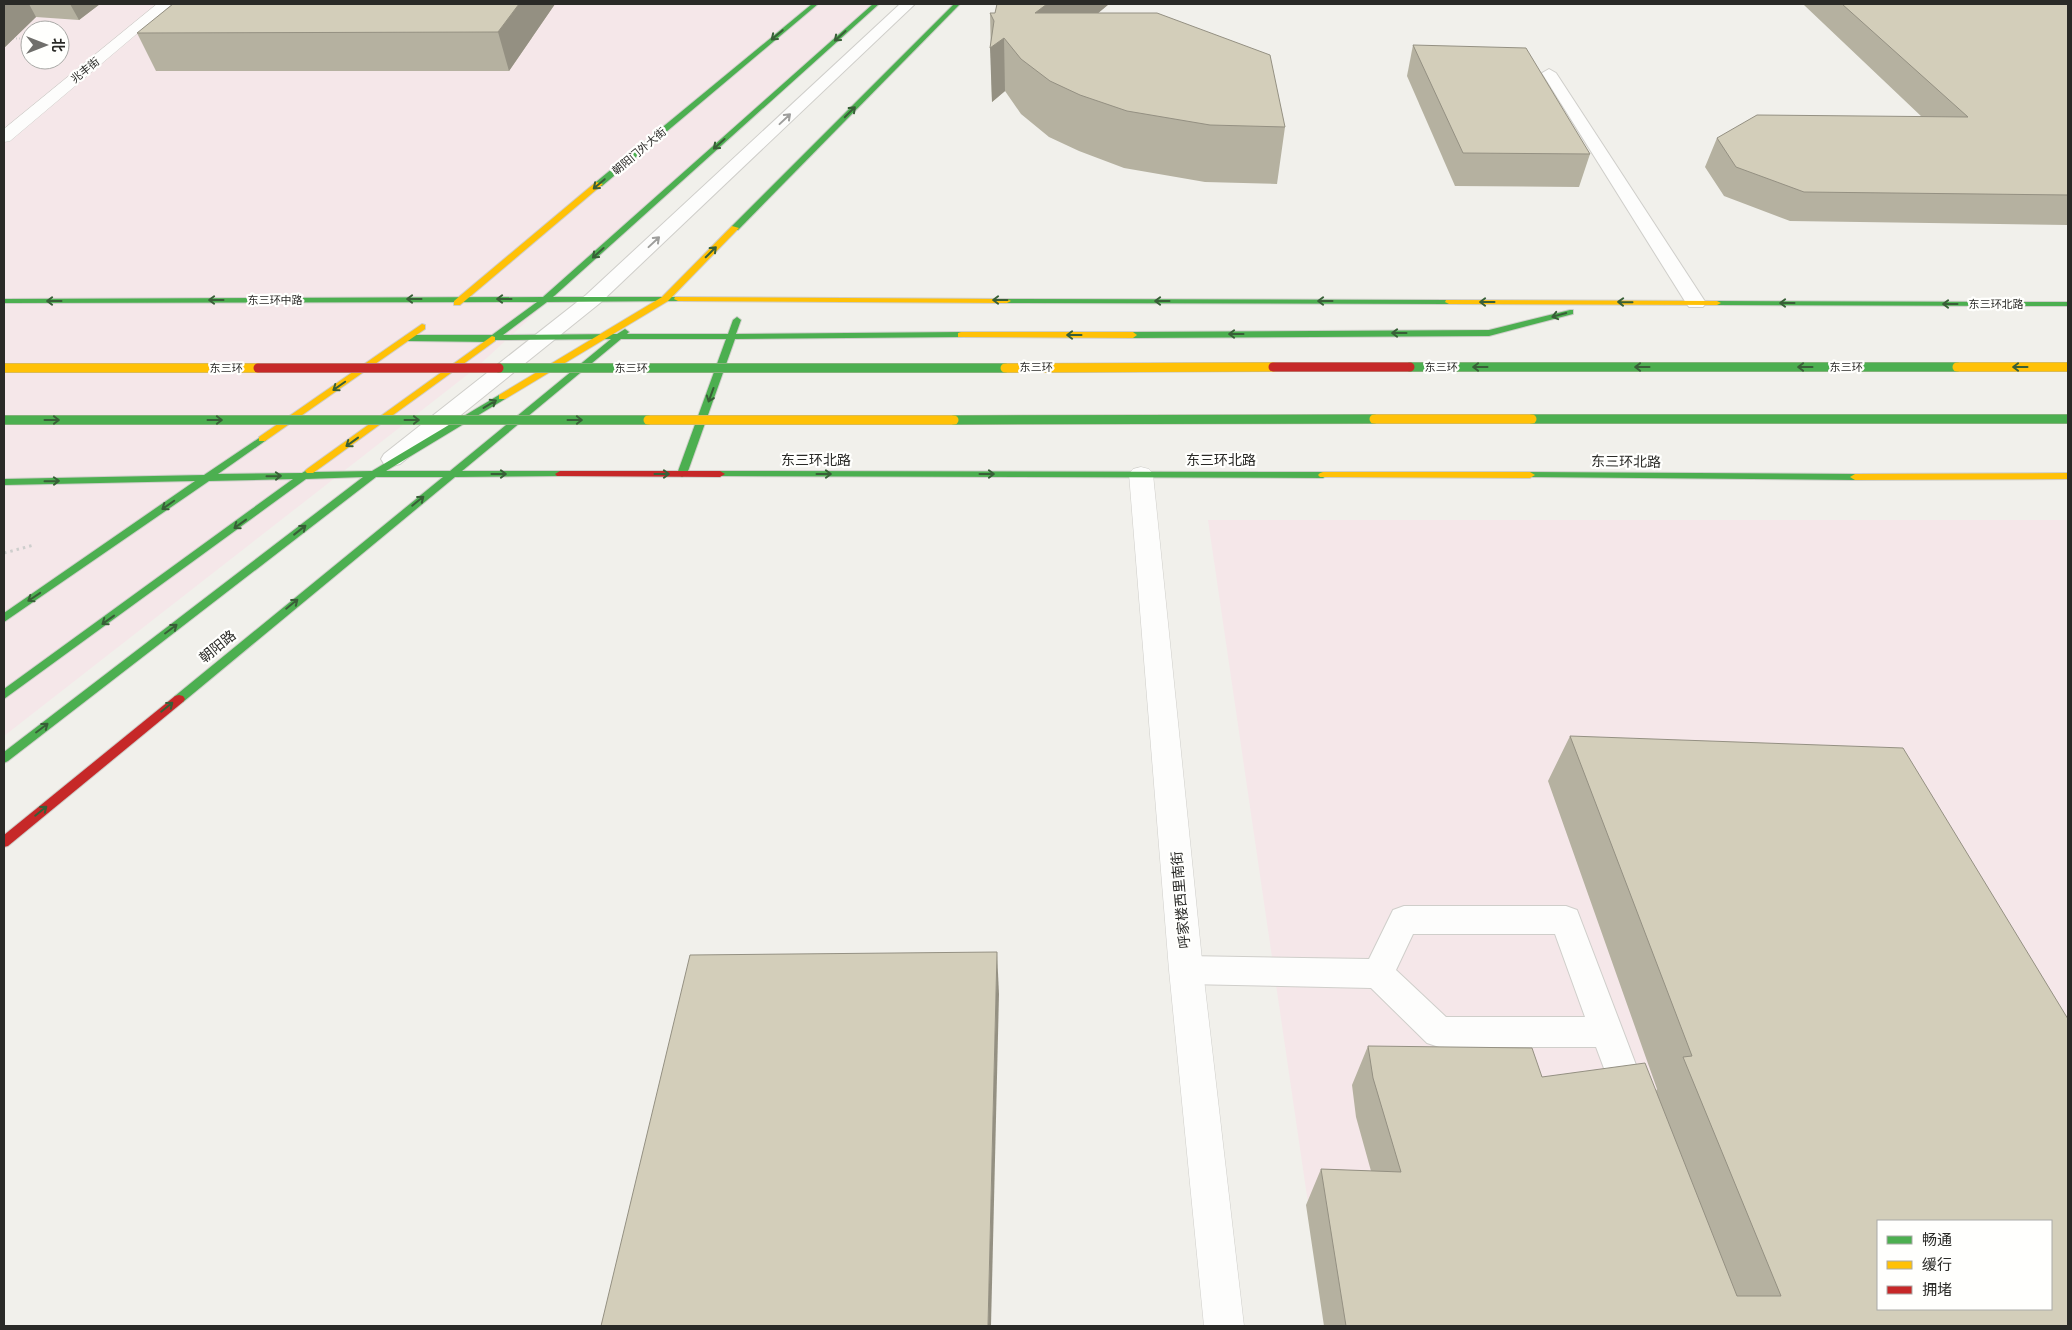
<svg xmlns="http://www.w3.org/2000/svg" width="2072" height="1330" font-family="'Titillium Web','Noto Sans SC',sans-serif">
  <rect width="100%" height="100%" fill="#f1f0eb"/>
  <g fill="#f5e7e9" fill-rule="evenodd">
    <path d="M4,4H879L620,235L476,368L4,736ZM30,30H60V60H30Z"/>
    <path d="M1208,520H2068V1326H1326ZM1878,1221H2051V1309H1878Z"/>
  </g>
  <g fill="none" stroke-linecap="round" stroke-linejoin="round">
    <defs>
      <g id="lane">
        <polygon points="900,4 915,4 600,303 400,464 392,466 384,464 381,459 384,454 586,295"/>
        <polygon points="1549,69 1556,73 1706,303 1703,307 1689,307 1686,303 1542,73"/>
        <path d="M1404,906H1566L1577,910L1649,1099L1644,1111L1632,1116L1620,1111L1596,1047H1439L1427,1043L1371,988L1186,984L1175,980L1170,970L1175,960L1186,956L1369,959L1393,910ZM1413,934H1555L1585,1017H1446L1396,970Z"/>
      </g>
      <g id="street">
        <polygon points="157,4 172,4 10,141 4,142 4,129"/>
        <polygon points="1141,467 1149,469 1153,474 1203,970 1244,1326 1204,1326 1169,970 1129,474 1133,469"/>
      </g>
      <g id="fast">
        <polygon points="812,4 818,4 602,186 596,186 596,182"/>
        <polygon points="873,4 879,4 553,297 678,297 682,299 681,301 547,302 503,335 617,334 625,329 629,332 627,334 728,334 733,320 737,317 741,320 736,334 961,332 964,333 964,337 735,339 687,474 682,477 677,474 726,339 621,339 462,471 560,471 565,474 563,476 455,477 183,702 175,702 173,699 175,696 443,477 376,477 8,761 4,763 4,752 363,477 306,479 4,699 4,689 293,479 209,481 4,622 4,613 195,481 4,485 4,479 204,475 262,436 267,439 265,441 218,474 302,473 310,468 313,469 314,472 372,471 499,395 505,395 505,399 386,471 450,471 611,339 496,340 492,342 407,341 403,338 407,335 492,335 537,302 4,303 4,299 543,297"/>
        <polygon points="954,4 960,4 738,230 732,230 732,226"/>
        <polygon points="1004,299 1449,300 1453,302 1449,304 1007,303 1004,303"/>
        <polygon points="1714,301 2068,302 2068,306 1717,305 1713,303"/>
        <polygon points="1570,310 1573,310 1573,314 1489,336 1133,338 1129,335 1133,332 1489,330"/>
        <polygon points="720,471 1323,472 1328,475 1323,478 717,476 715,474 717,472"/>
        <polygon points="1530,472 1855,474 1860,477 1855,480 1527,477 1525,475 1527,473"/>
      </g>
      <g id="slow">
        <polygon points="596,182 603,184 460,305 454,305 454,301"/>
        <polygon points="732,226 739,228 668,301 505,399 499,399 499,395 662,297"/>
        <polygon points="675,297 1007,299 1011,301 1007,303 678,301 674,299"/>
        <polygon points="1446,300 1717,301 1721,303 1717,305 1449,304 1445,302"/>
        <polygon points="422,324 425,325 425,329 265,441 259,441 259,437"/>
        <polygon points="961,332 1133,332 1137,335 1133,338 958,337 958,333"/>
        <polygon points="492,336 495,337 495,341 313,473 307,473 305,471 307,469"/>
        <polygon points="1323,472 1530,472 1535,475 1530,478 1320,477 1318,475 1320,473"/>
        <polygon points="2068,473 2068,479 1855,480 1850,477 1855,474"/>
      </g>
      <g id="jam">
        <polygon points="560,471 720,471 725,474 720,477 557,476 555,474"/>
        <polygon points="179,695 183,696 185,699 183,702 8,846 4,847 4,835 175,696"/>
      </g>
    </defs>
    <use href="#lane" stroke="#cfceca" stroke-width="2"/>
    <use href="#street" stroke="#cfceca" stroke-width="1"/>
    <use href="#fast" stroke="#cfceca" stroke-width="2"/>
    <use href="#slow" stroke="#cfceca" stroke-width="2"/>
    <use href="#jam" stroke="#cfceca" stroke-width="2"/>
    <polyline stroke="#cececd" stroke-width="2" stroke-dasharray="1 2" stroke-linecap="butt" points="4,38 30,39"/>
    <polyline stroke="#cececd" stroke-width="3" stroke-dasharray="2.5 4" stroke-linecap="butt" points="4,553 34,545"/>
    <use href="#lane" fill="#fdfdfc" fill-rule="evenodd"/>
    <use href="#street" fill="#fdfdfc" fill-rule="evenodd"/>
    <use href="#fast" fill="#4caf50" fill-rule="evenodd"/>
    <use href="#slow" fill="#ffc107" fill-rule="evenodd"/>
    <use href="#jam" fill="#c62828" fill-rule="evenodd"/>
    <defs>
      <g id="fast-bridge">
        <polyline points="1410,367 1957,367"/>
        <polyline points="499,368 1005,368"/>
        <polyline points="1532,419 2068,419"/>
        <polyline points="4,420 648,420"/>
        <polyline points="954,420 1374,419"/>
      </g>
      <g id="slow-bridge">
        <polyline points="1957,367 2068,367"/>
        <polyline points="4,368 258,368"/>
        <polyline points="1005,368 1273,367"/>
        <polyline points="1374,419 1532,419"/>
        <polyline points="648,420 954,420"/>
      </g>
      <g id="jam-bridge">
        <polyline points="1273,367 1410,367"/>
        <polyline points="258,368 499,368"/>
      </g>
    </defs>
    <use href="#fast-bridge" stroke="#b9b5a1" stroke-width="10" stroke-linecap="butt"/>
    <use href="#slow-bridge" stroke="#b9b5a1" stroke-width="10" stroke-linecap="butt"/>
    <use href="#jam-bridge" stroke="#b9b5a1" stroke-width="10" stroke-linecap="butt"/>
    <use href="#fast-bridge" stroke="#4caf50" stroke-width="9"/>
    <use href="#slow-bridge" stroke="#ffc107" stroke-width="9"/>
    <use href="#jam-bridge" stroke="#c62828" stroke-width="9"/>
  </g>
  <g fill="#b5b1a0">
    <polygon points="4,4 100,4 79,20 36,17 4,48"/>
    <polygon points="555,4 509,71 156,71 137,33"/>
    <polygon points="997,4 1109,4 1098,13 1285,127 1277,184 1205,182 1124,168 1079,151 1049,137 1021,114 1005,91 992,102 990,13 995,13"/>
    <polygon points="1805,4 2068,4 2068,225 1790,221 1724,196 1705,167 1717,138 1922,117 1804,5"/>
    <polygon points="1413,45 1590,154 1579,187 1455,186 1407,76"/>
    <polygon points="1570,736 2068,1326 1324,1326 1306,1205 1321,1169 1371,1171 1356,1117 1352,1085 1368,1046 1542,1077 1656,1091 1657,1089 1548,781"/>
  </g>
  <g fill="#949082">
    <polygon points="4,4 29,4 36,17 4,48"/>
    <polygon points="70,4 100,4 79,20"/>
    <polygon points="519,4 555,4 509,71 498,32"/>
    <polygon points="1047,4 1109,4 1035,66 1035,13"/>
    <polygon points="1004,38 1005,91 992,102 990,48"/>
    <polygon points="997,952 999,994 991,1326 988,1326"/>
  </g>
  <g fill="#d3ceba" stroke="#949082" fill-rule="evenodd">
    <polygon points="173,4 519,4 498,32 137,33"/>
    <polygon points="997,4 1047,4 1035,13 1157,13 1270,55 1285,127 1210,125 1127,111 1080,95 1050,81 1021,59 1004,38 990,48 994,21 990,13 995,13"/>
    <polygon points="1842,4 2068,4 2068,195 1804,192 1736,167 1717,138 1757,115 1968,117"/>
    <polygon points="1413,45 1526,48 1590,154 1463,153"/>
    <path d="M1570,736L1903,748L2068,1019V1326H1346L1321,1169L1401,1172L1373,1078L1368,1046L1532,1048L1542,1077L1645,1063L1737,1296H1781L1683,1057L1692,1056ZM1878,1221H2051V1309H1878Z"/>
    <polygon points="997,952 988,1326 601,1326 690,955"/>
  </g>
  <defs><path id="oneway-shaft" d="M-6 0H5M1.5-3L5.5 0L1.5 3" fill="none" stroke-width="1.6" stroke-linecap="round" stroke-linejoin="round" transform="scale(1.25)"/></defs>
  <g stroke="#385f37">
    <use href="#oneway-shaft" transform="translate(777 35) rotate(140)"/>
    <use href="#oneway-shaft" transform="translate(840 36) rotate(138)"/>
    <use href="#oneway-shaft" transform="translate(850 112) rotate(-45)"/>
    <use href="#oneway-shaft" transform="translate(719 144) rotate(138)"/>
    <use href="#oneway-shaft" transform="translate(599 184) rotate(140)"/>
    <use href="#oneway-shaft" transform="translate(711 252) rotate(-45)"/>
    <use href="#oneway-shaft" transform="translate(598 253) rotate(138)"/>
    <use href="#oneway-shaft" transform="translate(414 299) rotate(180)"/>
    <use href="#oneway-shaft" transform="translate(504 299) rotate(180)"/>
    <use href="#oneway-shaft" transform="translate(216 300) rotate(180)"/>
    <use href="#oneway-shaft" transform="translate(1000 300) rotate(-180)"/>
    <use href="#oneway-shaft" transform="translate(54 301) rotate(180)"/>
    <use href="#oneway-shaft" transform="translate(1162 301) rotate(-180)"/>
    <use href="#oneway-shaft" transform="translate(1325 301) rotate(-180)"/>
    <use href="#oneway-shaft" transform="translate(1487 302) rotate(-180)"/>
    <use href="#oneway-shaft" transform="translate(1625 302) rotate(-179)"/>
    <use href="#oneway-shaft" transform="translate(1787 303) rotate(-180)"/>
    <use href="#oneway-shaft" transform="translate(1950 304) rotate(-180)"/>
    <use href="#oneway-shaft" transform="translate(1559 315) rotate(165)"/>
    <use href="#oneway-shaft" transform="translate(1399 333) rotate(180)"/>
    <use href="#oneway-shaft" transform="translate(1236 334) rotate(180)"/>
    <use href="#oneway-shaft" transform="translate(1074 335) rotate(180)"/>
    <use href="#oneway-shaft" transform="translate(1480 367) rotate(180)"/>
    <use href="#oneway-shaft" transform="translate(1642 367) rotate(180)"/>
    <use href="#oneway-shaft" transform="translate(1805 367) rotate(180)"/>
    <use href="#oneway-shaft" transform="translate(2020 367) rotate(180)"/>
    <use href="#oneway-shaft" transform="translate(339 386) rotate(145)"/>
    <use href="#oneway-shaft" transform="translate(711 395) rotate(110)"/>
    <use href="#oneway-shaft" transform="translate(490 404) rotate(-31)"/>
    <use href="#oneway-shaft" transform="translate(52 420)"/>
    <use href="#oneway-shaft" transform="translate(215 420)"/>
    <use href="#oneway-shaft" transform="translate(412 420)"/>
    <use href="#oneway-shaft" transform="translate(575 420)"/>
    <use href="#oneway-shaft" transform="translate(352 442) rotate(144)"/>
    <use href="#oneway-shaft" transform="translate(499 474)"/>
    <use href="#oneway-shaft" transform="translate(662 474)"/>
    <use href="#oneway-shaft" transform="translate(824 474)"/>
    <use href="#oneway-shaft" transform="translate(987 474)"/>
    <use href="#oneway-shaft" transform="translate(274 476) rotate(-1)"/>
    <use href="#oneway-shaft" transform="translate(52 481) rotate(-1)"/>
    <use href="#oneway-shaft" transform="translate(418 501) rotate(-39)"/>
    <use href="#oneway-shaft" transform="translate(168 505) rotate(145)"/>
    <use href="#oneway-shaft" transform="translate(240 524) rotate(144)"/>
    <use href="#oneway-shaft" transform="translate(300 530) rotate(-38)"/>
    <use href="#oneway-shaft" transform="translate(34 597) rotate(146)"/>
    <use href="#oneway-shaft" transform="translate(292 604) rotate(-39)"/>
    <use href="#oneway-shaft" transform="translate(108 620) rotate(144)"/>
    <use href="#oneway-shaft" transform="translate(171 629) rotate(-37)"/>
    <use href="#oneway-shaft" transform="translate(167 707) rotate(-39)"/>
    <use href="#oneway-shaft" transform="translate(42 728) rotate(-37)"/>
    <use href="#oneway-shaft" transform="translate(41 811) rotate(-39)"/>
  </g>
  <g stroke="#9e9e9c">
    <use href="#oneway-shaft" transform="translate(785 119) rotate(-43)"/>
    <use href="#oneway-shaft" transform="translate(654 242) rotate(-43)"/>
  </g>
  <g text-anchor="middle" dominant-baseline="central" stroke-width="4.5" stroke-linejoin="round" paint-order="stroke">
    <g font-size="11" fill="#2a2a27" stroke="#fffffd">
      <text transform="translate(85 70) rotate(-39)">兆丰街</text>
      <text transform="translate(639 151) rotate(-40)">朝阳门外大街</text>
      <text x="275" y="300">东三环中路</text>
      <text x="1996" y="304">东三环北路</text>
      <text x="1036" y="367">东三环</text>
      <text x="1441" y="367">东三环</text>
      <text x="1846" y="367">东三环</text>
      <text x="226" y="368">东三环</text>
      <text x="631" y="368">东三环</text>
    </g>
    <g font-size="14" fill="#2a2a27" stroke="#fffffd">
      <text x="816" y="459">东三环北路</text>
      <text x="1221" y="459">东三环北路</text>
      <text transform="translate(1626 461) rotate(1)">东三环北路</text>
      <text transform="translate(217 646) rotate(-39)">朝阳路</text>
      <text transform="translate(1180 900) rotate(-95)">呼家楼西里南街</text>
    </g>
  </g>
  <rect width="2072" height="1330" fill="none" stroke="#2a2a27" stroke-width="10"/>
  <rect x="1877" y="1220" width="175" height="90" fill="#fffffd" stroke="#aaaaa7"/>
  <rect x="1887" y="1236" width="25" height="8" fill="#4caf50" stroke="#aaaaa7"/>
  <text x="1922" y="1245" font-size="15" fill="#2a2a27">畅通</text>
  <rect x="1887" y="1261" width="25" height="8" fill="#ffc107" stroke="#aaaaa7"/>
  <text x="1922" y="1270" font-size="15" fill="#2a2a27">缓行</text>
  <rect x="1887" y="1286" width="25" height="8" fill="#c62828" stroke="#aaaaa7"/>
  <text x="1922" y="1295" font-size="15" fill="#2a2a27">拥堵</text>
  <g transform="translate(45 45) rotate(90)"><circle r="24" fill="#fffffd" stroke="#aaaaa7"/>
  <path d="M0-4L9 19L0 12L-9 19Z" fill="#706f6c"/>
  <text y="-8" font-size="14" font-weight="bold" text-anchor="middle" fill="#2a2a27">北</text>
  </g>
</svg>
